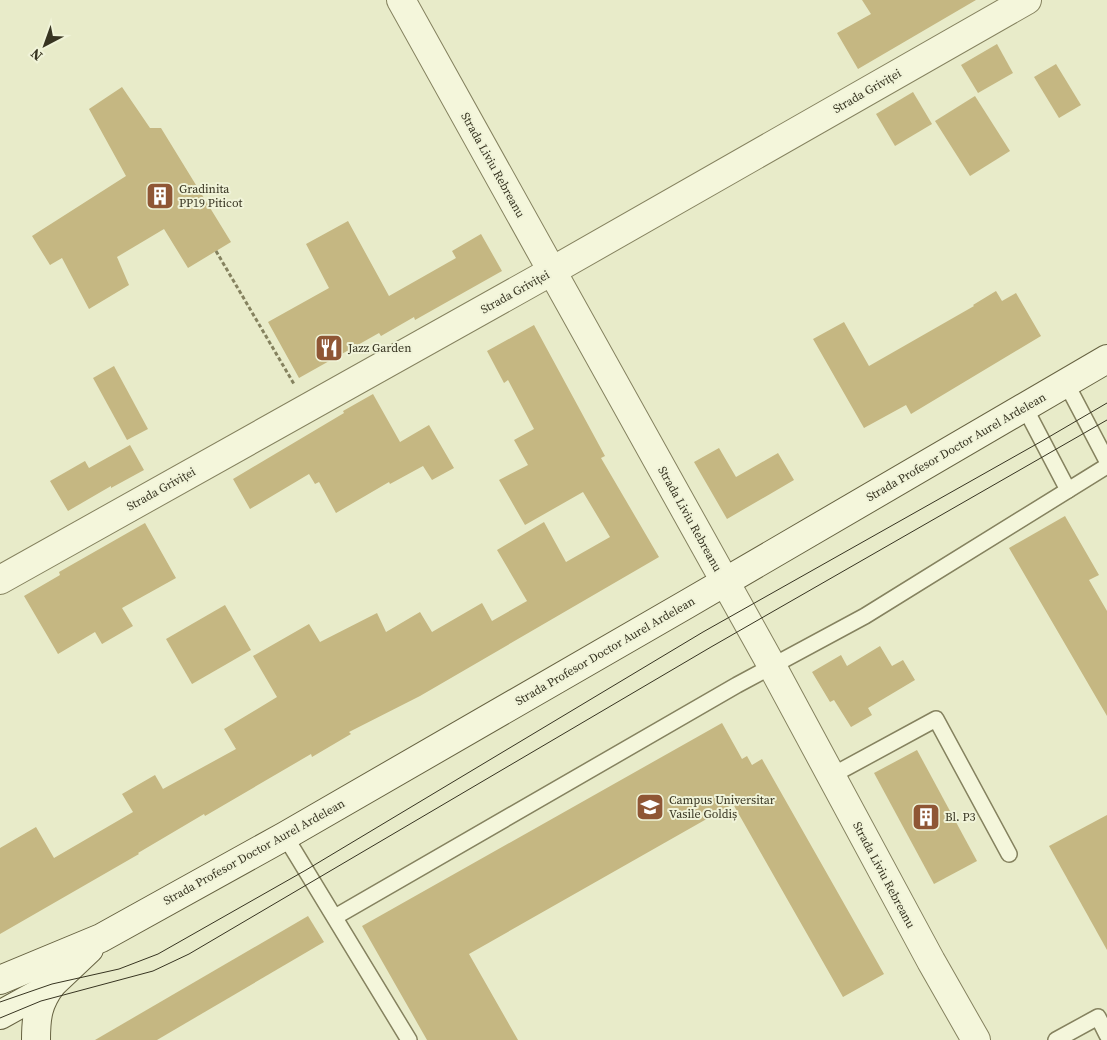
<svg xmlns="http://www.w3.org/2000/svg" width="1107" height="1040" font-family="'Source Serif 4',serif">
  <rect width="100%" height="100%" fill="#e8ebc9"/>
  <g fill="#c5b782">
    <polygon points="862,0 976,0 858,69 837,33 871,14"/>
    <polygon points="997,44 1013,73 978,93 961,65"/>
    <polygon points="1056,64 1081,105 1059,118 1034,77"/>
    <polygon points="122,87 150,128 161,128 231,242 188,268 164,229 117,257 129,285 89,309 62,258 50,265 32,236 126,176 89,109"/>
    <polygon points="913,92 932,124 895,146 876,114"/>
    <polygon points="975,96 1010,151 970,176 935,121"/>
    <polygon points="348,221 389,296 456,258 452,251 481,234 502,271 415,320 414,317 381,336 379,333 299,378 268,322 329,288 306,244"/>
    <polygon points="996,291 1002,301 1016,293 1041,336 911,414 906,405 864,428 813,339 844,322 869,366 974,306 973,305"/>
    <polygon points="534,325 605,456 601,458 659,557 420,696 349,732 351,734 312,757 311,754 205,816 204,814 138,853 139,854 0,934 0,848 36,827 54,858 133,812 122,794 155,775 163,789 236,749 224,729 277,697 253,656 309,624 320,642 377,613 386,632 420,612 432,632 482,603 492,621 527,601 497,550 544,522 566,562 610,537 583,492 525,525 499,480 528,465 514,440 534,429 508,380 504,383 487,351"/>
    <polygon points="114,366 148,429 127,440 93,378"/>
    <polygon points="373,394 400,442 429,425 454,468 432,480 423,466 390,484 389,482 336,513 319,482 315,484 309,474 250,509 233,479 344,413 343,411"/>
    <polygon points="130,445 144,470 111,488 111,486 68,511 50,481 85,461 89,468"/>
    <polygon points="719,448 736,477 778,453 794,480 727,519 694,462"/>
    <polygon points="1065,516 1099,575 1089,580 1107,611 1107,716 1009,548"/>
    <polygon points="145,523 176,578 122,608 133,626 102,644 95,632 58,654 24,596 60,575 59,572"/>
    <polygon points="225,605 251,650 192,684 166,639"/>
    <polygon points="880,646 892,666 903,660 915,680 868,708 872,715 851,727 834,700 830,702 812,672 841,655 847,666"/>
    <polygon points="722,723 742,759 747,756 752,765 762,759 884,974 843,997 733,804 469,954 518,1040 427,1040 362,926"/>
    <polygon points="917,750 977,861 934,884 874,773"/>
    <polygon points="1107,815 1107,950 1049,846"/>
    <polygon points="308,916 324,942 157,1040 95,1040"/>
  </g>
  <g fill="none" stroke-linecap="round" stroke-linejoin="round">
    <defs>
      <g id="service">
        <polyline points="1066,383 1107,461"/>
        <polyline points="1025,408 1068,490"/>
        <polyline points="831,776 936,719 1009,854"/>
        <polyline points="285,836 409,1040"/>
        <polyline points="335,917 737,685 865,616 1107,466"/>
        <polyline points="1056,1040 1098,1017 1107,1035"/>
      </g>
      <polyline id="minor" points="0,580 552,271 1027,0"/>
      <polyline id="tertiary" points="401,0 772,666 931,961 976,1040"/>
      <g id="secondary">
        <polyline points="0,980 101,938 285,836 687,604 1107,359"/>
        <polyline points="0,1015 38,994 52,984 89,949"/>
        <path d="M36,1040C36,1016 38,1003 52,984"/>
      </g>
    </defs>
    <use href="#service" stroke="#85825f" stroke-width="18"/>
    <use href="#minor" stroke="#85825f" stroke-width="30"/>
    <use href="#tertiary" stroke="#85825f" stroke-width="30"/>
    <use href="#secondary" stroke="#676342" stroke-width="30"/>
    <polyline stroke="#85825f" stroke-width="3" stroke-dasharray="4 2.5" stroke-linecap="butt" points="216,251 294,384"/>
    <use href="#service" stroke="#f4f6db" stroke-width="15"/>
    <use href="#minor" stroke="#f4f6db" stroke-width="28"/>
    <use href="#tertiary" stroke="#f4f6db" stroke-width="28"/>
    <use href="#secondary" stroke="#f4f6db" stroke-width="28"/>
    <g stroke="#373421" stroke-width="1">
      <polyline points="0,1002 52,984 119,969 158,954 306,870 703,632 1042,441 1107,403"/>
      <polyline points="0,1018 41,1001 153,971 189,954 711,647 1107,420"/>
    </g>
  </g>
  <defs>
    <symbol id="building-square" viewBox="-11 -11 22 22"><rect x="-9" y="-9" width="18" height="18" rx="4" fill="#8f5635" stroke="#f0f3d8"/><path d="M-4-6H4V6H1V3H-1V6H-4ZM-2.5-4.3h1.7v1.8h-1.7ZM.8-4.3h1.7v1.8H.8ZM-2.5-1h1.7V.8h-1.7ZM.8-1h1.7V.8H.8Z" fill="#fff"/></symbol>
    <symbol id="restaurant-square" viewBox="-11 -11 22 22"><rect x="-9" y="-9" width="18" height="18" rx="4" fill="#8f5635" stroke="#f0f3d8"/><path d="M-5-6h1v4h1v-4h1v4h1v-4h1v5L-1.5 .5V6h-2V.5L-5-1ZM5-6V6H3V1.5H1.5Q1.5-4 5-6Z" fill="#fff"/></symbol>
    <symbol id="university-square" viewBox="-11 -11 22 22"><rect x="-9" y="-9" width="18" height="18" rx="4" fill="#8f5635" stroke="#f0f3d8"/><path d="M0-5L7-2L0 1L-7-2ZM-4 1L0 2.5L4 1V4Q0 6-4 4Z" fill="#fff"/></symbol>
  </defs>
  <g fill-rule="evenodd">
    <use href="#building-square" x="144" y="180" width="32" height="32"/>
    <use href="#restaurant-square" x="313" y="332" width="32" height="32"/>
    <use href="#university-square" x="634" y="791" width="32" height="32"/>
    <use href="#building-square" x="910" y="801" width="32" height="32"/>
  </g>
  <g text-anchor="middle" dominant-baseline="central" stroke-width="4" stroke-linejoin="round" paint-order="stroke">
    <g font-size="12" fill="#373421" stroke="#f0f3d8">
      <text transform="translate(867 91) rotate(-30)">Strada Griviței</text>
      <text transform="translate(493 165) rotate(61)">Strada Liviu Rebreanu</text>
      <text transform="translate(515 292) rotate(-29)">Strada Griviței</text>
      <text transform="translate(956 447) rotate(-30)">Strada Profesor Doctor Aurel Ardelean</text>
      <text transform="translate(161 489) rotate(-29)">Strada Griviței</text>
      <text transform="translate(690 519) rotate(61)">Strada Liviu Rebreanu</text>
      <text transform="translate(605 651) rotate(-30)">Strada Profesor Doctor Aurel Ardelean</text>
      <text transform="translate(254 852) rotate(-29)">Strada Profesor Doctor Aurel Ardelean</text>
      <text transform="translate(884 875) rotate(62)">Strada Liviu Rebreanu</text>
    </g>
    <g font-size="12" fill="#373421" stroke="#f0f3d8" text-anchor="start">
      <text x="179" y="189">Gradinita<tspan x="179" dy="14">PP19 Piticot</tspan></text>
      <text x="348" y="348">Jazz Garden</text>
      <text x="669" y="800">Campus Universitar<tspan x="669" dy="14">Vasile Goldiș</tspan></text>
      <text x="945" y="817">Bl. P3</text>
    </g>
  </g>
  <g transform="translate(45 45) rotate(221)" stroke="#f0f3d8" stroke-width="4" paint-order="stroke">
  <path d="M0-4L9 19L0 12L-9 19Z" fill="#373421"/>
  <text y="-8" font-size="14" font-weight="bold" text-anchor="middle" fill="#373421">N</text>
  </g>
</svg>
